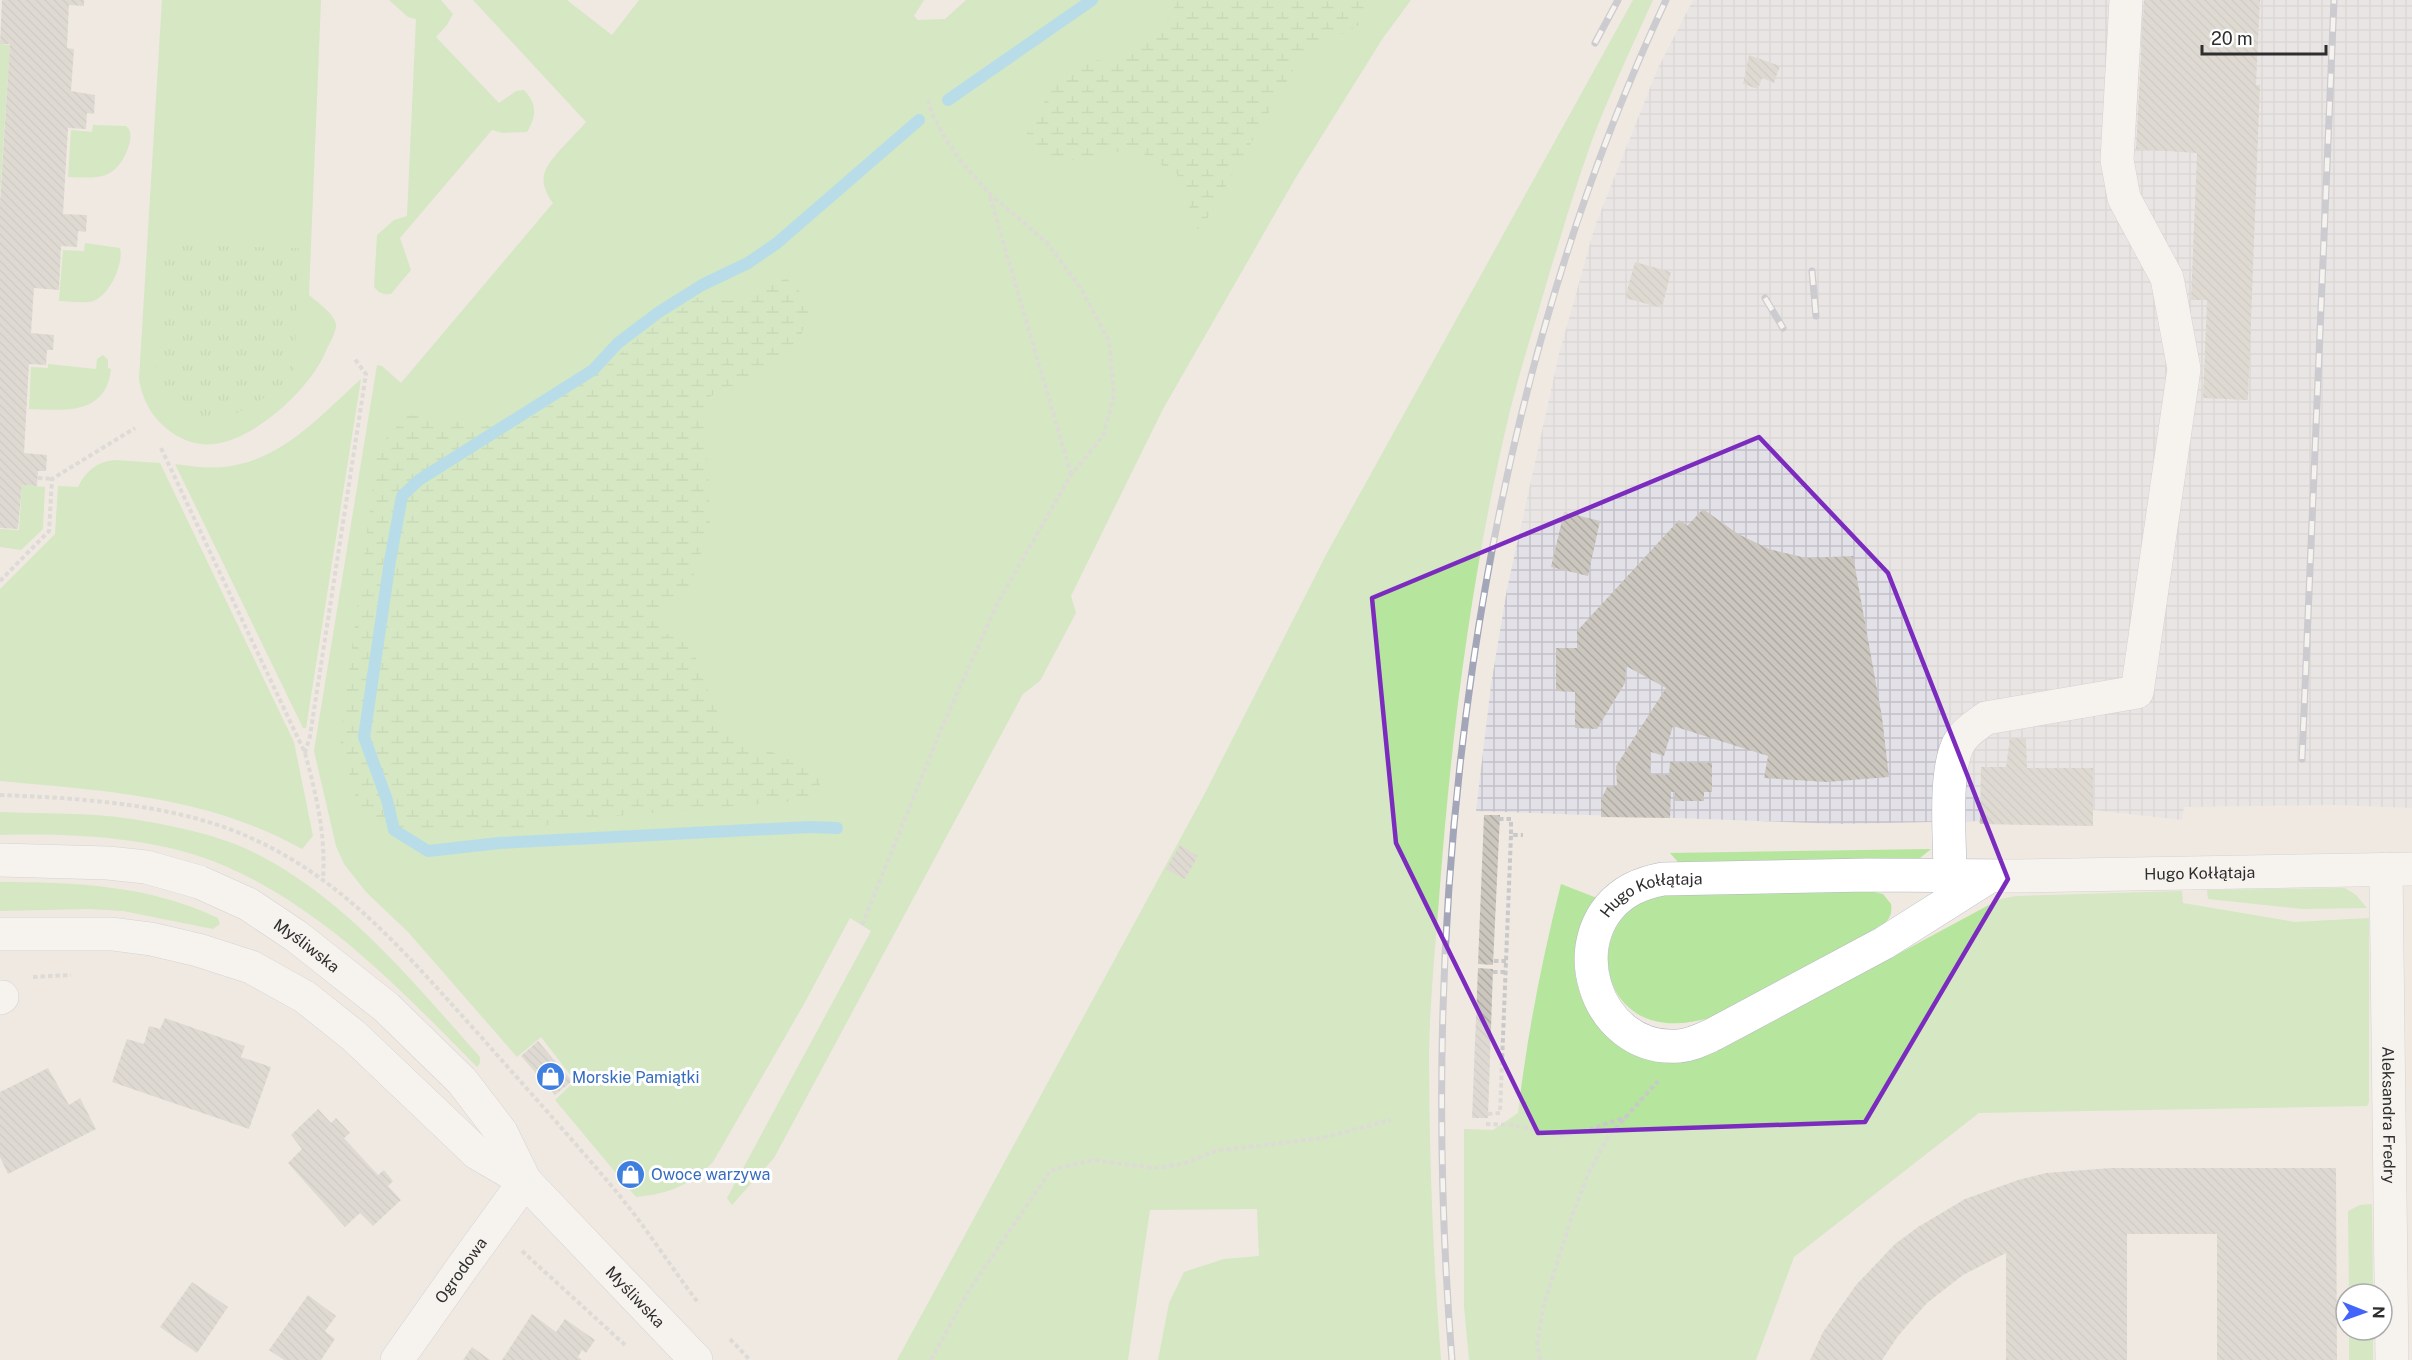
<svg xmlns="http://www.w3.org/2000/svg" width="2412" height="1360" font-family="'Public Sans',sans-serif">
  <defs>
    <pattern id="industrial-grid" width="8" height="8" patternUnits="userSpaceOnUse" patternTransform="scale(1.5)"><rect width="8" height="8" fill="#e3e1e8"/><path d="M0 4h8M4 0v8" fill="none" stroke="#c3c1c7"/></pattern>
    <pattern id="wetland-marsh" width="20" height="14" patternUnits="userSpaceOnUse" patternTransform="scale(1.5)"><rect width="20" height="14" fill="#b6e59e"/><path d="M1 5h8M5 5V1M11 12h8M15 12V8" fill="none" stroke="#9dc588"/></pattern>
    <pattern id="park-tufts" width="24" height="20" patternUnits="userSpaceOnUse" patternTransform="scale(1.5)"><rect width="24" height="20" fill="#b6e59e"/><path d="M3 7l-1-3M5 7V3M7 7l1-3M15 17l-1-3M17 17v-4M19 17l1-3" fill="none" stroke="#9dc588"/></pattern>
    <pattern id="building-back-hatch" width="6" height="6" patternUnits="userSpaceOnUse" patternTransform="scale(1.5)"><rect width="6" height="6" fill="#cbc7bf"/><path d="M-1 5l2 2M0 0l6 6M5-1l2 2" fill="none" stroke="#afaba4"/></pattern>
  </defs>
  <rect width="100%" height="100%" fill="#efe9e1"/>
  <polygon fill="url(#industrial-grid)" points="1693,0 2412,0 2412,808 2335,805 2184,807 2182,820 2093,810 2093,826 1980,824 1979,821 1840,824 1476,811 1491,685 1507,589 1559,354 1595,226 1658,68"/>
  <g fill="#b6e59e">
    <path d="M162,0H321L309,295C317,302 335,314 336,325C336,333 329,344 326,351C310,389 256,439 214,444C196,446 181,440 167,429C152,417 142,399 139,379Z"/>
    <path d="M389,0H441L453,14L447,25L436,37L499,103L516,91L524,90C537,104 537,116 527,132L503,133L492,130L400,238L411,270L391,294C383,295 379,293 374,287L377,235L394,220L407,216L416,19L408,17Z"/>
    <path d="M473,0H567L612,35L639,0H924L914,16L918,20L945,19L966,0H1411L1383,38L1295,179L1163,409L1071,596L1076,613L1040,681L1023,694L774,1158L732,1205L727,1198L871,931L850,918L804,1004L713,1162C691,1185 668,1194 636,1197L555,1100L575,1081L541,1037L517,1057L408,932L366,892L344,864L336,846L314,751L377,365L382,366L401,383L553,203C546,194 540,181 546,169C552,156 576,134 586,122Z"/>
    <path d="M1633,0H1653C1633,44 1612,89 1594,135C1578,178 1565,223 1551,268C1537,317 1521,366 1509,415C1471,574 1451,737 1439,899C1435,950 1430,1001 1429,1053C1429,1155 1433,1258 1441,1360H1158L1169,1303L1184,1272L1224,1259L1259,1256L1257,1209L1150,1210L1128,1360H897L1204,795L1327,553Z"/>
    <polygon points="0,44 10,45 0,196"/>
    <path d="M93,125L126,126L129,129C132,136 130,144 127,151C114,181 97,178 68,177L71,130L92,132Z"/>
    <path d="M85,243L120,248C124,264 109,296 93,301C83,304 69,301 59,301L63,250L84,251Z"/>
    <path d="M103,355L108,360V368L111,369C106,416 64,410 29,409L31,367L48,368V364L96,369L97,359Z"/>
    <path d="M361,379L306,728H303L175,464C196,467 219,470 240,464C289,453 325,411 361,379Z"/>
    <path d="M115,460L160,463L294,742L313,836L302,849C208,796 105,791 0,781V589L55,534L58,486L78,487C86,471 96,462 115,460Z"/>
    <polygon points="22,485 45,487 43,529 21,550 0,547 0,529 19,530"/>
    <path d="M0,812C44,814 88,812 132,819C174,826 221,835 259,855C349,902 413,982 480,1057V1063L477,1067C401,990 326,910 225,866C159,837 71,833 0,835Z"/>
    <polygon points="1931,849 1920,858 1678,862 1670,853"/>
    <path d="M0,882C74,882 149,885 218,918L220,924L213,929L123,911L89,909L0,911Z"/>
    <path d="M1561,884L1597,898C1590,912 1581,924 1577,939C1563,996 1606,1057 1665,1062C1683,1064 1701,1057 1718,1051L2000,899L2016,896L2182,891L2183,903L2295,922L2369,918V1102L2367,1106L1979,1113L1794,1257L1756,1360H1469L1464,1307V1129L1493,1130L1518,1113C1527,1036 1542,959 1561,884Z"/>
    <polygon points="2345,888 2356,895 2367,908 2303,909 2208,899 2207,890"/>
    <path d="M1869,891L1883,894L1891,904C1893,917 1887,922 1877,929L1710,1018C1690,1023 1671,1026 1651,1020C1598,1002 1594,932 1639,903C1647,899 1657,897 1665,894Z"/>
    <polygon points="2372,1204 2373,1294 2349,1294 2348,1211 2360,1205"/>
    <rect x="2349" y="1330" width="24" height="30"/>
  </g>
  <g fill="url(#wetland-marsh)">
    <polygon points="1178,0 1379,0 1363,23 1302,55 1199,233 1177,174 1135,149 1053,163 1022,143 1057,79 1084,58 1116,63 1168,18"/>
    <polygon points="785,277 811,303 800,339 748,378 705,399 710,526 691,584 662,604 659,631 692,644 700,672 726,731 818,773 822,799 602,817 516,830 418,831 381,828 360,813 340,740 378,447 408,415 514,429 601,370 643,334 700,296 730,301"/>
  </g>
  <polygon fill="url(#park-tufts)" points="162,245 299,248 294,375 264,398 234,415 203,417 177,409 155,389"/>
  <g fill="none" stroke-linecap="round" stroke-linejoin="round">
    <g stroke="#75cff0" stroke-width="12">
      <polyline points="948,100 1092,0"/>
      <polyline points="837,828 810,827 499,843 428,851 394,830 387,800 364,737 390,561 402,496 419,480 593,370 618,343 659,312 702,285 748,263 777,243 919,120"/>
    </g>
  </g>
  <g fill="url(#building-back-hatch)">
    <polygon points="2,0 84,0 84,6 69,5 67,48 74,49 71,91 95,95 94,114 87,113 86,129 68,128 63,214 87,215 86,232 78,231 77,247 61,246 59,290 34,288 31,333 54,335 53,350 47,350 46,365 29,364 24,453 47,455 46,471 38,471 37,486 22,485 18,529 0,528 0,203 10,44 0,44"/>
    <polygon points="2144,0 2260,0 2256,85 2260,85 2248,400 2203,398 2207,300 2191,300 2197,153 2136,149"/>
    <polygon points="1749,55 1780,66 1774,83 1762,78 1758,89 1743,84"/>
    <polygon points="1635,262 1671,272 1662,308 1625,298"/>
    <polygon points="1703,509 1738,534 1769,549 1806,558 1853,556 1882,717 1889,777 1827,782 1764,778 1768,756 1673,726 1664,756 1651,752 1650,774 1669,775 1670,762 1712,763 1712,792 1704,792 1704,801 1675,801 1675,792 1671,792 1670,818 1601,817 1601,800 1607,787 1617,786 1616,766 1666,688 1626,666 1625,683 1597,729 1575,728 1575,692 1556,691 1556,648 1577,648 1577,631 1679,520 1687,526"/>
    <polygon points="1564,512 1600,521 1588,576 1551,567"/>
    <polygon points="2010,738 2026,739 2027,768 2093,768 2093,826 1980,824 1981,767 2006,767"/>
    <polygon points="1484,815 1500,815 1493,965 1478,964"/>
    <polygon points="1180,845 1198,856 1185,879 1166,869"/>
    <polygon points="1478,968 1493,969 1488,1118 1472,1118"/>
    <polygon points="165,1018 245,1046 241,1057 271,1067 249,1129 112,1082 127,1039 144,1044 149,1026 160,1029"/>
    <polygon points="538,1041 572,1081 555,1095 521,1056"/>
    <polygon points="48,1068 69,1105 80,1098 96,1129 8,1174 0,1157 0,1092"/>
    <polygon points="318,1109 331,1123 336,1118 350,1133 344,1138 378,1175 384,1170 393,1181 388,1186 401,1200 373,1226 360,1213 345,1227 288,1163 302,1149 291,1135"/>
    <polygon points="2111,1168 2336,1168 2337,1360 2217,1360 2217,1234 2127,1234 2127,1360 2006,1360 2006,1253 1963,1275 1927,1303 1898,1336 1882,1360 1810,1360 1823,1332 1856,1285 1895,1244 1918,1227 1965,1199 2018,1180 2046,1173"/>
    <polygon points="192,1282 228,1307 197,1353 160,1327"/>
    <polygon points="308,1295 336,1316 325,1331 335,1339 321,1360 284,1360 269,1350"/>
    <polygon points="532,1314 556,1332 565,1319 595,1340 586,1353 582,1350 578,1357 582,1360 502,1360"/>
    <polygon points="472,1347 490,1360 463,1360"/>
  </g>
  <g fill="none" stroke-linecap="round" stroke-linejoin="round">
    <defs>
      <g id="minor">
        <path id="s1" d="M0,860L108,863L146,867L199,882L248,904L296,936L386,1007L462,1081L501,1132L525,1181"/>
        <path id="s2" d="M2386,869L2392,1360"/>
        <path d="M1950,876C1950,841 1944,777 1957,747C1962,734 1975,726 1986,718L2137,692L2184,369L2167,278L2124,198L2117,160L2126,0"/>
        <path id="s3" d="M1990,876L1884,943L1714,1034C1703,1039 1692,1045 1679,1046C1593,1053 1557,930 1632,889C1642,884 1652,881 1663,879L1868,875L2015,876L2412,869"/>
        <path id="s4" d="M0,934H112L151,939L198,950L251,967L305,997L354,1036L477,1153L525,1181L696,1360"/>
        <polyline points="0,998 2,997"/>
        <path id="s5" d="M397,1360L464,1265L525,1181"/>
      </g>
    </defs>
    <use href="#minor" stroke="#b4b7c1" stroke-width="34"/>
    <g stroke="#c9c9c9" stroke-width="4" stroke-dasharray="4.5 3" stroke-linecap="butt">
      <polyline points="990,197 1071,474"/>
      <path d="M161,448L305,753C316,794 326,835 323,878"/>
      <polyline points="38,478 52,479"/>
      <polyline points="0,581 49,531 52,479 135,428"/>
      <polyline points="305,753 310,736 366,374 354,358"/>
      <path d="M0,795C80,798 177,804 251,838C349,882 412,961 483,1039C527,1089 572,1139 615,1190C645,1226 671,1267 699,1304"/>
      <polyline points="1499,819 1511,819 1511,835"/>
      <polyline points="862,925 942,727 998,602 1071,475 1103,436 1114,395 1109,341 1080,287 1046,242 990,194 963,164 947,141 933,116 928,100"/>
      <polyline points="1494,961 1506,961"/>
      <polyline points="1493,972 1506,972"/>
      <polyline points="33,977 71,975"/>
      <polyline points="1488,1114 1500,1113 1511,835 1523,835"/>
      <polyline points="1486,1124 1513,1125 1563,1136 1588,1130 1626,1117"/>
      <polyline points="522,1251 625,1345"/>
      <polyline points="730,1339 750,1360"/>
      <polyline points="931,1360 968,1292 1051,1170 1093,1160 1155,1168 1183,1164 1215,1151 1322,1138 1391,1120"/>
      <polyline points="1540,1360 1537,1344 1544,1304 1572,1216 1588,1174 1608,1137 1658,1081"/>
    </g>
    <use href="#minor" stroke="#fff" stroke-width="33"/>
    <defs>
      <g id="rail">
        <polyline points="1595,43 1618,0"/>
        <polyline points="1812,271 1816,316"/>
        <polyline points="1765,298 1783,328"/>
        <polyline points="2302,759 2334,0"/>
        <path d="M1452,1360C1416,908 1472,414 1666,0"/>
      </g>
    </defs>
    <use href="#rail" stroke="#a3a6b8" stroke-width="7"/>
    <use href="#rail" stroke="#fff" stroke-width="4.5" stroke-dasharray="14" stroke-linecap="butt"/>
  </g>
  <path d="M0 0H2412V1360H0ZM1759,437L1888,573L2008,879L1865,1122L1538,1133L1396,843L1372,598Z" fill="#efe9e1" fill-opacity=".55" fill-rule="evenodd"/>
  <path fill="none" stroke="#7b2cbf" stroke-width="4.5" stroke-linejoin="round" d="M1759,437L1888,573L2008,879L1865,1122L1538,1133L1396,843L1372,598Z"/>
  <defs>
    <symbol id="shop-disc" viewBox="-11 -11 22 22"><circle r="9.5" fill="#3f7fe0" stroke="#fff"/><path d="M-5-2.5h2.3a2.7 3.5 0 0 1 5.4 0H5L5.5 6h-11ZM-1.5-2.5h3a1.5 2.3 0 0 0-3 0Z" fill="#fff"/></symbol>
  </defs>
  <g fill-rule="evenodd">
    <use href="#shop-disc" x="534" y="1060" width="33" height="33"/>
    <use href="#shop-disc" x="614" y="1158" width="33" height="33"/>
  </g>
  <g text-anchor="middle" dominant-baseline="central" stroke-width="6" stroke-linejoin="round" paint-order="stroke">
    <g font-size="16" fill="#2e2e2e" stroke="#fff">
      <text stroke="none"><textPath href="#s3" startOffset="1149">Hugo Kołłątaja</textPath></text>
      <text stroke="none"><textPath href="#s3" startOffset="596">Hugo Kołłątaja</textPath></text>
      <text stroke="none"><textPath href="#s1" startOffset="327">Myśliwska</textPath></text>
      <text stroke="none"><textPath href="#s2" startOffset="246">Aleksandra Fredry</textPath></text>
      <text stroke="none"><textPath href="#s5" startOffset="110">Ogrodowa</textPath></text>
      <text stroke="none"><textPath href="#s4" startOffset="765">Myśliwska</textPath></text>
    </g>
    <g font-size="16" fill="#366cbe" stroke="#fff" text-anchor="start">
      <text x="572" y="1077">Morskie Pamiątki</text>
      <text x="651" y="1174">Owoce warzywa</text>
    </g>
  </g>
  <g transform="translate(2364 1312) rotate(91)"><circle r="28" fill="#ffffff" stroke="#ababab" stroke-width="1.5"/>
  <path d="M0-4.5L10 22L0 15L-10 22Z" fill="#4264fb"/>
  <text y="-9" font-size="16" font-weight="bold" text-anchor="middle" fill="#2e2e2e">N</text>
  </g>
  <path d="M2202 45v9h124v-9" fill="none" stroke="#2e2e2e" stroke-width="3"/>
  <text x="2211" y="45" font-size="18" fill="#2e2e2e" stroke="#ffffff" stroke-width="4.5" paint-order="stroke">20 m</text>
</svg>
